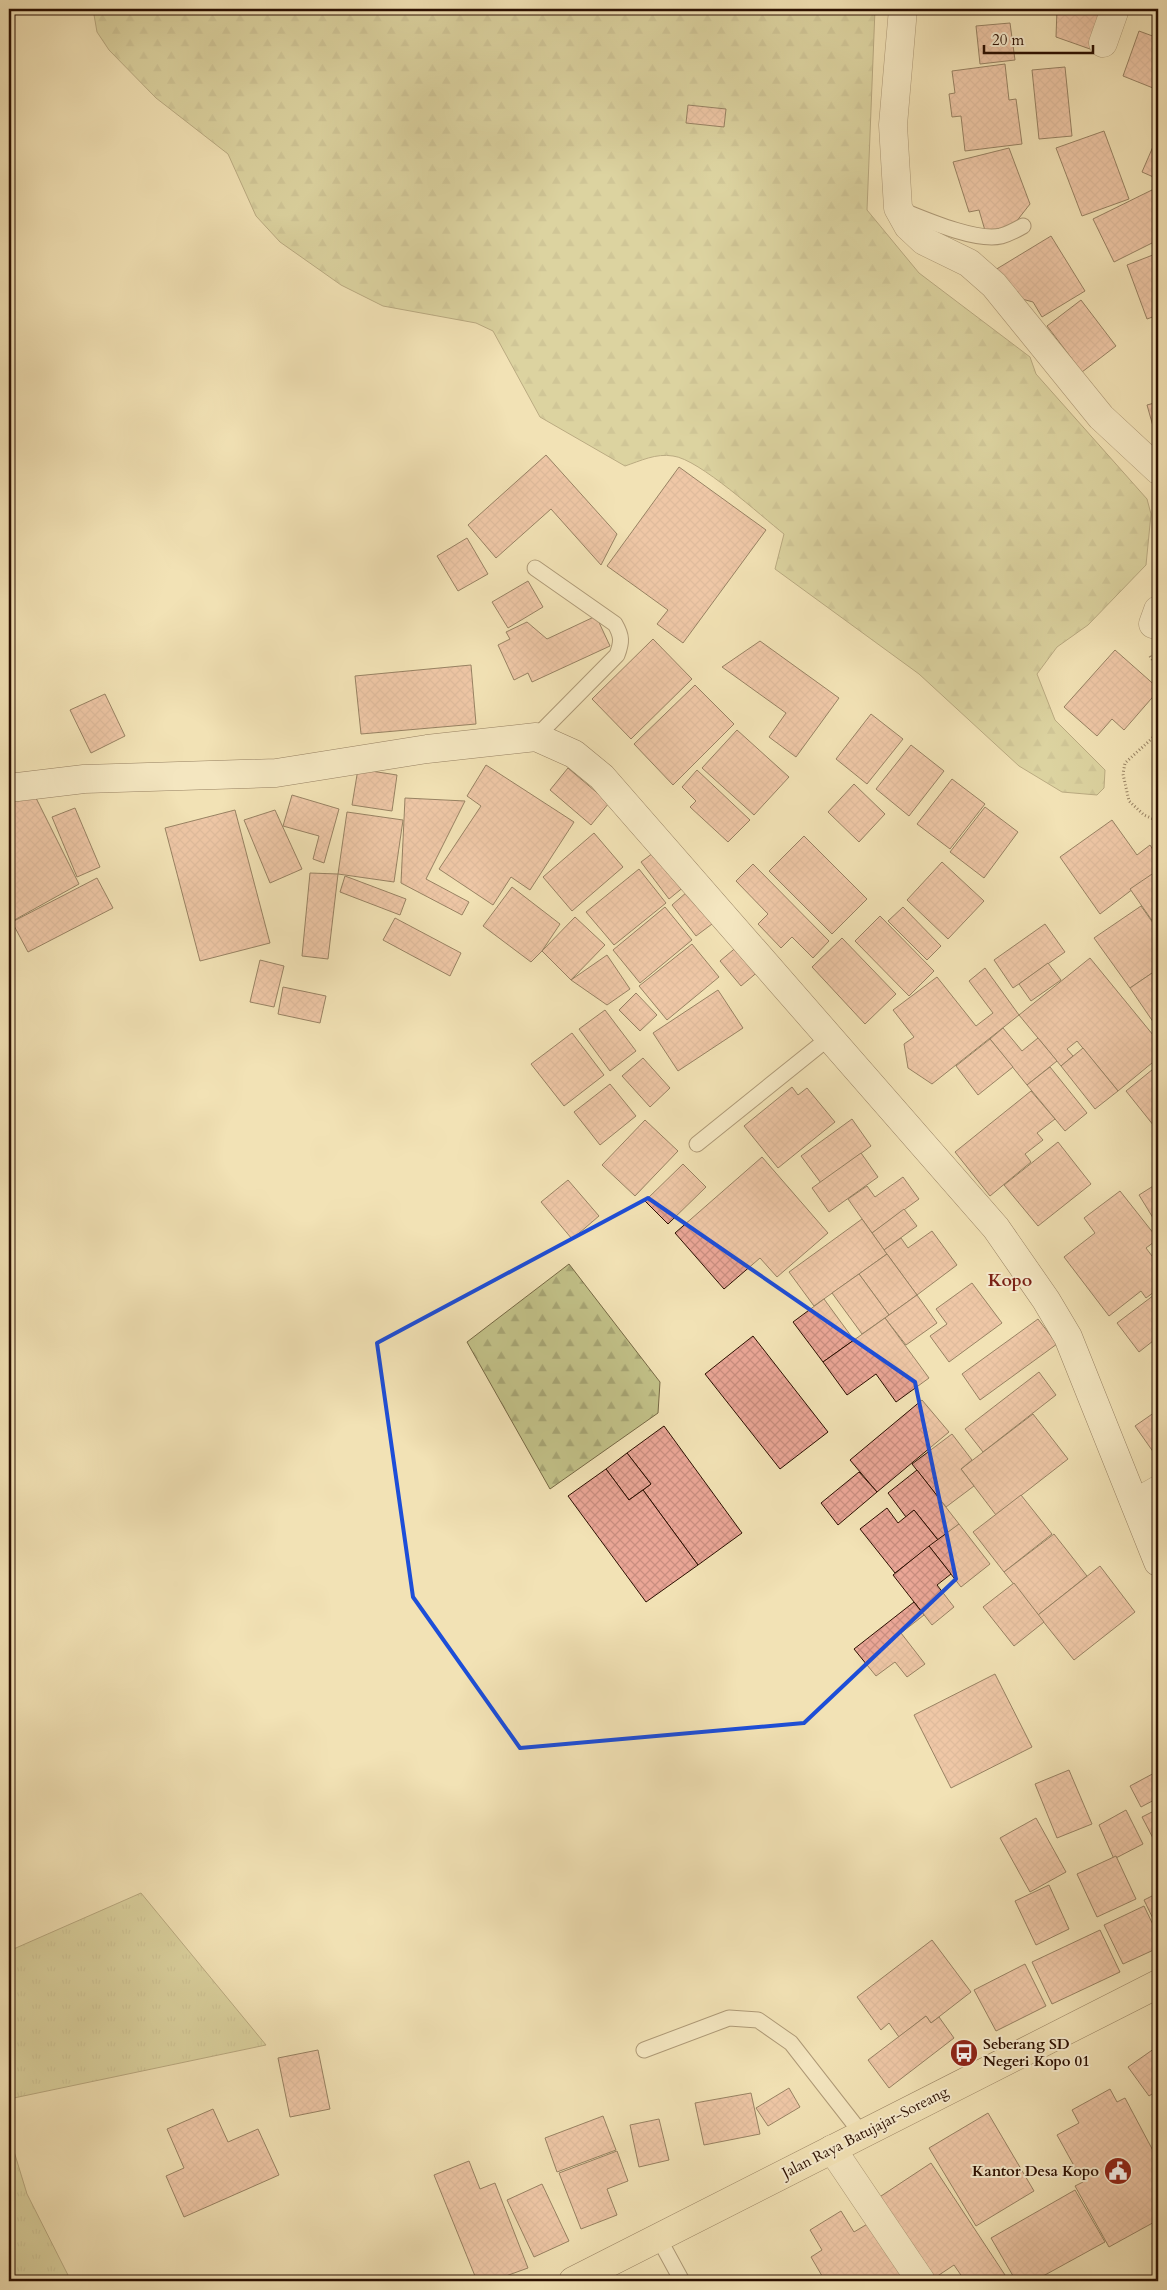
<svg xmlns="http://www.w3.org/2000/svg" width="1167" height="2290" font-family="Cardo,serif">
  <defs>
    <pattern id="grass-tufts" width="24" height="20" patternUnits="userSpaceOnUse" patternTransform="scale(1.25)"><rect width="24" height="20" fill="#c2c188"/><path d="M3 7l-1-3M5 7V3M7 7l1-3M15 17l-1-3M17 17v-4M19 17l1-3" fill="none" stroke="#a7a574"/></pattern>
    <pattern id="forest-firs" width="22" height="20" patternUnits="userSpaceOnUse" patternTransform="scale(1.25)"><rect width="22" height="20" fill="#c2c188"/><path d="M5 1l3.5 6h-7zM16 11l3.5 6h-7z" fill="#a7a574"/></pattern>
    <pattern id="building-cross-hatch" width="8" height="8" patternUnits="userSpaceOnUse" patternTransform="scale(1.25)"><rect width="8" height="8" fill="#eaa696"/><path d="M0 0l8 8M0 8l8-8" fill="none" stroke="#c98e80"/></pattern>
  </defs>
  <rect width="100%" height="100%" fill="#f2e2b5"/>
  <filter id="stains"><feTurbulence type="fractalNoise" baseFrequency=".004" numOctaves="4"/><feColorMatrix values="0 0 0 0 .2 0 0 0 0 .09 0 0 0 0 .02 0 0 0 .5 -.17"/></filter>
  <radialGradient id="worn" r=".72"><stop offset=".6" stop-color="#630" stop-opacity="0"/><stop offset="1" stop-color="#630" stop-opacity=".3"/></radialGradient>
  <g fill="url(#grass-tufts)" stroke="#766844">
    <polygon points="141,1893 266,2045 9,2099 9,1951"/>
    <polygon points="9,2135 27,2194 71,2281 9,2281"/>
  </g>
  <g fill="url(#forest-firs)" stroke="#766844">
    <path d="M93,9H875L867,210L919,273L1030,357L1036,374L1147,499L1151,514L1146,565L1088,625L1057,647L1037,674L1055,720L1105,770L1104,788L1097,795L1062,792L1019,766L919,674L775,569L784,534C761,516 699,459 673,456C656,453 640,461 625,466L540,417L493,331L476,323L383,306L341,285L280,242L256,216L228,154L156,98L109,50L97,32Z"/>
    <polygon points="569,1264 660,1382 658,1413 550,1489 467,1342"/>
  </g>
  <g fill="url(#building-cross-hatch)" stroke="#2b0f00">
    <polygon points="976,9 1014,9 1014,11"/>
    <polygon points="1057,9 1104,9 1090,49 1056,37"/>
    <polygon points="1010,23 1015,60 980,64 976,26"/>
    <polygon points="1139,31 1158,38 1158,90 1123,76"/>
    <polygon points="1005,64 1009,100 1016,99 1022,144 965,151 961,116 952,117 949,94 955,93 952,71"/>
    <polygon points="1065,67 1072,136 1039,139 1032,70"/>
    <polygon points="688,105 726,109 724,127 686,123"/>
    <polygon points="1104,131 1129,199 1082,216 1056,148"/>
    <polygon points="1158,135 1158,179 1142,172"/>
    <polygon points="1009,148 1030,204 1012,227 986,234 979,210 969,212 953,162"/>
    <polygon points="1158,187 1158,240 1114,262 1093,219"/>
    <polygon points="1051,236 1085,291 1042,317 1033,302 1011,296 995,270"/>
    <polygon points="1158,253 1158,315 1147,319 1127,265"/>
    <polygon points="1081,300 1116,346 1082,372 1047,326"/>
    <polygon points="1158,402 1158,444 1147,405"/>
    <polygon points="546,455 617,534 601,565 551,509 496,558 468,525"/>
    <polygon points="679,467 766,530 683,643 657,624 668,610 607,566"/>
    <polygon points="467,538 488,574 458,591 437,556"/>
    <polygon points="528,581 543,607 508,628 492,602"/>
    <polygon points="596,616 610,646 532,682 528,673 514,680 498,645 510,639 506,632 527,622 547,639"/>
    <polygon points="653,639 692,679 631,739 592,699"/>
    <polygon points="760,641 839,698 796,757 769,737 786,713 722,667"/>
    <polygon points="1115,650 1158,688 1158,691 1124,730 1112,719 1097,736 1064,707"/>
    <polygon points="471,665 476,724 361,734 355,676"/>
    <polygon points="695,685 734,724 673,785 634,744"/>
    <polygon points="105,694 125,736 91,753 70,710"/>
    <polygon points="871,714 903,739 867,784 836,759"/>
    <polygon points="737,730 789,777 754,815 702,768"/>
    <polygon points="9,742 14,755 9,757"/>
    <polygon points="911,745 944,771 909,816 876,789"/>
    <polygon points="486,765 574,822 530,890 511,877 493,905 439,869 481,806 467,796"/>
    <polygon points="568,768 609,803 591,825 550,790"/>
    <polygon points="358,769 397,775 392,811 352,805"/>
    <polygon points="697,770 750,820 728,842 690,807 696,801 682,787"/>
    <polygon points="952,779 985,804 950,849 917,824"/>
    <polygon points="854,784 885,814 859,842 828,812"/>
    <polygon points="30,786 79,884 9,923 9,797"/>
    <polygon points="292,795 339,809 324,863 313,859 319,836 283,826"/>
    <polygon points="405,798 465,801 426,879 469,902 462,915 401,883"/>
    <polygon points="985,807 1018,832 984,878 950,852"/>
    <polygon points="75,808 100,867 77,877 52,817"/>
    <polygon points="235,810 270,943 200,961 165,828"/>
    <polygon points="275,810 302,869 270,883 244,820"/>
    <polygon points="347,812 403,820 394,882 338,874"/>
    <polygon points="1112,820 1137,855 1150,845 1158,858 1158,870 1100,914 1060,857"/>
    <polygon points="594,833 623,867 572,911 543,877"/>
    <polygon points="804,836 867,899 832,934 769,871"/>
    <polygon points="657,850 685,886 669,899 641,862"/>
    <polygon points="942,862 984,901 948,939 907,900"/>
    <polygon points="753,864 829,941 813,958 792,937 781,948 758,924 768,914 736,881"/>
    <polygon points="639,869 666,903 614,945 586,912"/>
    <polygon points="1158,870 1158,929 1130,889"/>
    <polygon points="310,873 338,874 328,959 302,956"/>
    <polygon points="345,876 406,899 400,915 340,892"/>
    <polygon points="97,878 113,908 28,952 12,922"/>
    <polygon points="512,887 560,924 542,951 531,962 483,926"/>
    <polygon points="687,892 712,924 696,936 672,905"/>
    <polygon points="1141,906 1158,930 1158,969 1130,988 1094,938"/>
    <polygon points="665,907 692,940 640,983 613,950"/>
    <polygon points="903,907 941,946 927,960 888,921"/>
    <polygon points="880,916 934,971 909,996 855,941"/>
    <polygon points="575,917 605,945 571,980 542,951"/>
    <polygon points="395,918 461,953 450,976 383,940"/>
    <polygon points="1045,924 1065,952 1013,988 994,960"/>
    <polygon points="842,938 896,994 865,1024 812,967"/>
    <polygon points="692,944 719,977 667,1020 639,986"/>
    <polygon points="739,945 760,970 741,986 720,961"/>
    <polygon points="607,955 630,989 607,1005 571,980"/>
    <polygon points="1090,958 1158,1041 1158,1058 1118,1091 1077,1041 1067,1049 1073,1056 1061,1066 1019,1015"/>
    <polygon points="260,960 284,966 274,1007 250,1002"/>
    <polygon points="1048,963 1061,980 1031,1001 1019,984"/>
    <polygon points="985,968 1019,1015 932,1084 908,1068 904,1044 914,1037 893,1010 937,977 976,1026 993,1013 969,981"/>
    <polygon points="1158,969 1158,1029 1130,988"/>
    <polygon points="283,987 326,996 320,1023 278,1014"/>
    <polygon points="718,990 743,1028 678,1071 653,1033"/>
    <polygon points="636,993 657,1015 640,1031 619,1010"/>
    <polygon points="605,1010 636,1051 610,1071 579,1029"/>
    <polygon points="1003,1028 1022,1051 1038,1038 1057,1061 1027,1085 990,1039"/>
    <polygon points="572,1033 604,1075 564,1106 531,1064"/>
    <polygon points="990,1039 1013,1067 978,1095 956,1066"/>
    <polygon points="1083,1048 1118,1091 1095,1109 1061,1066"/>
    <polygon points="643,1058 670,1088 650,1107 622,1076"/>
    <polygon points="1158,1065 1158,1131 1126,1091"/>
    <polygon points="1050,1067 1087,1113 1065,1131 1027,1085"/>
    <polygon points="610,1084 636,1116 600,1145 574,1112"/>
    <polygon points="792,1087 798,1095 807,1088 835,1122 778,1168 744,1126"/>
    <polygon points="1031,1091 1055,1119 1037,1133 1043,1140 1025,1154 1031,1162 990,1196 955,1152"/>
    <polygon points="852,1119 871,1146 821,1183 801,1156"/>
    <polygon points="645,1120 678,1151 635,1196 602,1165"/>
    <polygon points="1058,1142 1091,1184 1038,1226 1004,1185"/>
    <polygon points="861,1153 878,1177 829,1212 812,1188"/>
    <polygon points="762,1157 828,1233 777,1277 760,1258 724,1289 675,1233"/>
    <polygon points="683,1164 706,1187 668,1224 645,1201"/>
    <polygon points="903,1177 919,1199 872,1233 848,1199 867,1186 875,1197"/>
    <polygon points="568,1180 599,1216 572,1239 541,1202"/>
    <polygon points="1158,1183 1158,1226 1139,1195"/>
    <polygon points="1120,1191 1158,1239 1146,1248 1158,1264 1158,1289 1146,1298 1141,1291 1109,1316 1064,1257 1095,1233 1084,1218"/>
    <polygon points="904,1209 917,1226 884,1250 872,1233"/>
    <polygon points="862,1219 887,1254 814,1306 789,1272"/>
    <polygon points="932,1231 957,1265 917,1295 884,1250 901,1238 908,1248"/>
    <polygon points="887,1254 917,1295 889,1315 859,1274"/>
    <polygon points="859,1274 889,1315 862,1334 832,1293"/>
    <polygon points="972,1283 1002,1323 949,1362 930,1336 947,1324 936,1309"/>
    <polygon points="1158,1292 1158,1337 1139,1352 1117,1323"/>
    <polygon points="917,1295 937,1323 906,1345 885,1318"/>
    <polygon points="824,1299 854,1340 823,1362 793,1322"/>
    <polygon points="885,1318 929,1378 896,1402 876,1374 847,1395 823,1362"/>
    <polygon points="1038,1319 1057,1344 980,1400 962,1374"/>
    <polygon points="753,1336 828,1432 780,1469 705,1374"/>
    <polygon points="1039,1372 1056,1395 983,1452 965,1429"/>
    <polygon points="922,1400 949,1432 877,1492 850,1460"/>
    <polygon points="1158,1410 1158,1450 1154,1453 1135,1426"/>
    <polygon points="1033,1414 1068,1459 996,1515 961,1469"/>
    <polygon points="664,1426 742,1533 698,1565 643,1490 651,1484 627,1453"/>
    <polygon points="952,1434 972,1460 961,1469 974,1486 946,1507 912,1464"/>
    <polygon points="627,1453 651,1484 629,1500 606,1469"/>
    <polygon points="606,1469 629,1500 643,1490 698,1565 646,1602 568,1496"/>
    <polygon points="917,1470 959,1524 938,1540 914,1510 906,1517 888,1493"/>
    <polygon points="859,1472 877,1492 838,1525 821,1503"/>
    <polygon points="1021,1495 1052,1534 1004,1572 973,1532"/>
    <polygon points="887,1508 898,1523 914,1510 938,1540 895,1573 860,1529"/>
    <polygon points="959,1524 990,1564 961,1587 929,1546"/>
    <polygon points="1054,1534 1087,1576 1038,1615 1004,1572"/>
    <polygon points="929,1546 951,1574 937,1585 954,1607 932,1625 893,1575"/>
    <polygon points="1100,1566 1135,1612 1074,1660 1038,1615"/>
    <polygon points="1014,1583 1044,1622 1014,1646 983,1607"/>
    <polygon points="914,1602 924,1615 901,1633 925,1664 907,1677 895,1662 876,1676 854,1649"/>
    <polygon points="995,1674 1032,1747 951,1788 914,1715"/>
    <polygon points="1069,1770 1092,1824 1057,1838 1035,1784"/>
    <polygon points="1158,1771 1158,1798 1141,1807 1130,1786"/>
    <polygon points="1158,1809 1158,1840 1155,1842 1142,1817"/>
    <polygon points="1126,1810 1143,1844 1114,1859 1099,1825"/>
    <polygon points="1036,1818 1066,1872 1030,1892 1000,1838"/>
    <polygon points="1116,1856 1136,1899 1097,1917 1077,1874"/>
    <polygon points="1049,1885 1069,1929 1036,1945 1015,1901"/>
    <polygon points="1158,1893 1158,1929 1144,1900"/>
    <polygon points="1144,1906 1158,1935 1158,1948 1123,1964 1104,1925"/>
    <polygon points="1100,1930 1120,1972 1052,2004 1032,1962"/>
    <polygon points="932,1940 971,1992 931,2023 926,2016 899,2037 889,2023 881,2030 857,1997"/>
    <polygon points="1025,1964 1046,2006 996,2031 974,1990"/>
    <polygon points="926,2016 931,2023 939,2017 954,2038 889,2088 868,2060"/>
    <polygon points="1158,2046 1158,2090 1149,2096 1128,2067"/>
    <polygon points="318,2050 330,2109 290,2117 278,2058"/>
    <polygon points="789,2088 800,2107 768,2126 756,2108"/>
    <polygon points="1110,2089 1117,2102 1125,2098 1158,2160 1158,2220 1109,2247 1075,2186 1083,2182 1057,2135 1079,2123 1072,2110"/>
    <polygon points="751,2093 760,2134 704,2145 695,2103"/>
    <polygon points="213,2109 228,2142 258,2129 279,2175 184,2217 166,2176 184,2168 167,2129"/>
    <polygon points="988,2113 1034,2191 976,2226 929,2148"/>
    <polygon points="603,2116 616,2150 557,2172 545,2138"/>
    <polygon points="659,2119 669,2160 639,2167 630,2125"/>
    <polygon points="617,2151 628,2181 607,2189 617,2215 581,2229 559,2173"/>
    <polygon points="469,2161 480,2189 495,2183 528,2268 492,2281 477,2281 434,2175"/>
    <polygon points="931,2163 1009,2281 965,2281 954,2265 930,2281 875,2200"/>
    <polygon points="542,2184 569,2241 534,2257 507,2200"/>
    <polygon points="1075,2190 1105,2242 1034,2281 1016,2281 991,2238"/>
    <polygon points="841,2211 854,2232 869,2223 905,2281 825,2281 811,2257 822,2250 810,2230"/>
  </g>
  <g fill="none" stroke-linecap="round" stroke-linejoin="round">
    <defs>
      <g id="lane">
        <path d="M899,209C924,219 976,242 1001,236C1008,234 1016,230 1023,226"/>
        <path d="M535,568L615,624C622,636 622,642 617,655L536,737"/>
        <polyline points="697,1144 830,1037"/>
        <polyline points="644,2050 729,2018 758,2020 791,2043 862,2134"/>
        <polyline points="658,2237 682,2281"/>
      </g>
      <g id="street">
        <polyline points="903,9 893,125 898,208 908,226 924,241 969,263 994,285 1101,417 1158,470"/>
        <polyline points="1103,43 1115,9"/>
        <polyline points="1153,624 1158,610"/>
        <polyline points="1135,1503 1158,1490"/>
        <polyline points="832,2149 921,2281"/>
      </g>
      <polyline id="secondary" points="9,788 84,779 276,773 427,749 536,737 574,754 602,777 996,1228 1046,1300 1068,1337 1158,1562"/>
      <polyline id="highway" points="573,2281 1158,1984"/>
    </defs>
    <use href="#lane" stroke="#5d442d" stroke-width="17"/>
    <use href="#street" stroke="#5d442d" stroke-width="29"/>
    <use href="#secondary" stroke="#2b0f00" stroke-width="29"/>
    <use href="#highway" stroke="#2b0f00" stroke-width="29"/>
    <g stroke="#2b0f00" stroke-width="3" stroke-dasharray="1 2.5" stroke-linecap="butt">
      <polyline points="1150,656 1158,669"/>
      <polyline points="1158,733 1125,763 1123,774 1129,801 1144,815 1158,821"/>
    </g>
    <use href="#lane" stroke="#f7eccf" stroke-width="15"/>
    <use href="#street" stroke="#f7eccf" stroke-width="28"/>
    <use href="#secondary" stroke="#f7eccf" stroke-width="28"/>
    <use href="#highway" stroke="#f2e2b5" stroke-width="28"/>
  </g>
  <path d="M0 0H1167V2290H0ZM648,1198L915,1382L956,1579L804,1723L520,1748L413,1597L377,1343Z" fill="#f2e2b5" fill-opacity=".55" fill-rule="evenodd"/>
  <path fill="none" stroke="#1d4ed8" stroke-width="4" stroke-linejoin="round" d="M648,1198L915,1382L956,1579L804,1723L520,1748L413,1597L377,1343Z"/>
  <defs>
    <symbol id="bus-disc" viewBox="-11 -11 22 22"><circle r="9.5" fill="#8f2418" stroke="#f7eccf"/><path d="M-5-6H5V4H4V6H2V4H-2V6H-4V4H-5ZM-3.5-4V0h7V-4ZM-3.5 1.2v1.5H-2V1.2ZM2 1.2v1.5H3.5V1.2Z" fill="#fff"/></symbol>
    <symbol id="civic-disc" viewBox="-11 -11 22 22"><circle r="9.5" fill="#8f2418" stroke="#f7eccf"/><path d="M-.6-6.5H3V-4.5H.6V-3L4-1V1h2V6H-6V1h2V-1L-.6-3ZM-1.2 2.5V6h2.4V2.5Z" fill="#fff"/></symbol>
  </defs>
  <g fill-rule="evenodd">
    <use href="#bus-disc" x="948" y="2037" width="32" height="32"/>
    <use href="#civic-disc" x="1102" y="2155" width="32" height="32"/>
  </g>
  <g text-anchor="middle" dominant-baseline="central" stroke-width="4" stroke-linejoin="round" paint-order="stroke">
    <g font-size="15" font-weight="bold" fill="#2b0f00" stroke="#f7eccf" text-anchor="start">
      <text x="983" y="2044">Seberang SD<tspan x="983" dy="17">Negeri Kopo 01</tspan></text>
      <text x="1099" y="2171" text-anchor="end">Kantor Desa Kopo</text>
    </g>
    <g font-size="15" fill="#2b0f00" stroke="#f7eccf">
      <text transform="translate(865 2132) rotate(-27)">Jalan Raya Batujajar-Soreang</text>
    </g>
    <g font-size="18" font-weight="bold" fill="#7a1f14" stroke="#f7eccf">
      <text x="1010" y="1280">Kopo</text>
    </g>
  </g>
  <rect width="1167" height="2290" fill="none" stroke="#f2e2b5" stroke-width="30"/>
  <rect x="10" y="10" width="1147" height="2270" fill="none" stroke="#2b0f00" stroke-width="2.5"/>
  <rect x="15" y="15" width="1137" height="2260" fill="none" stroke="#2b0f00"/>
  <path d="M984 45v8h109v-8" fill="none" stroke="#2b0f00" stroke-width="2.5"/>
  <text x="992" y="45" font-size="15" fill="#2b0f00" stroke="#f7eccf" stroke-width="4" paint-order="stroke">20 m</text>
  <rect width="100%" height="100%" filter="url(#stains)"/>
  <rect width="100%" height="100%" fill="url(#worn)"/>
</svg>
